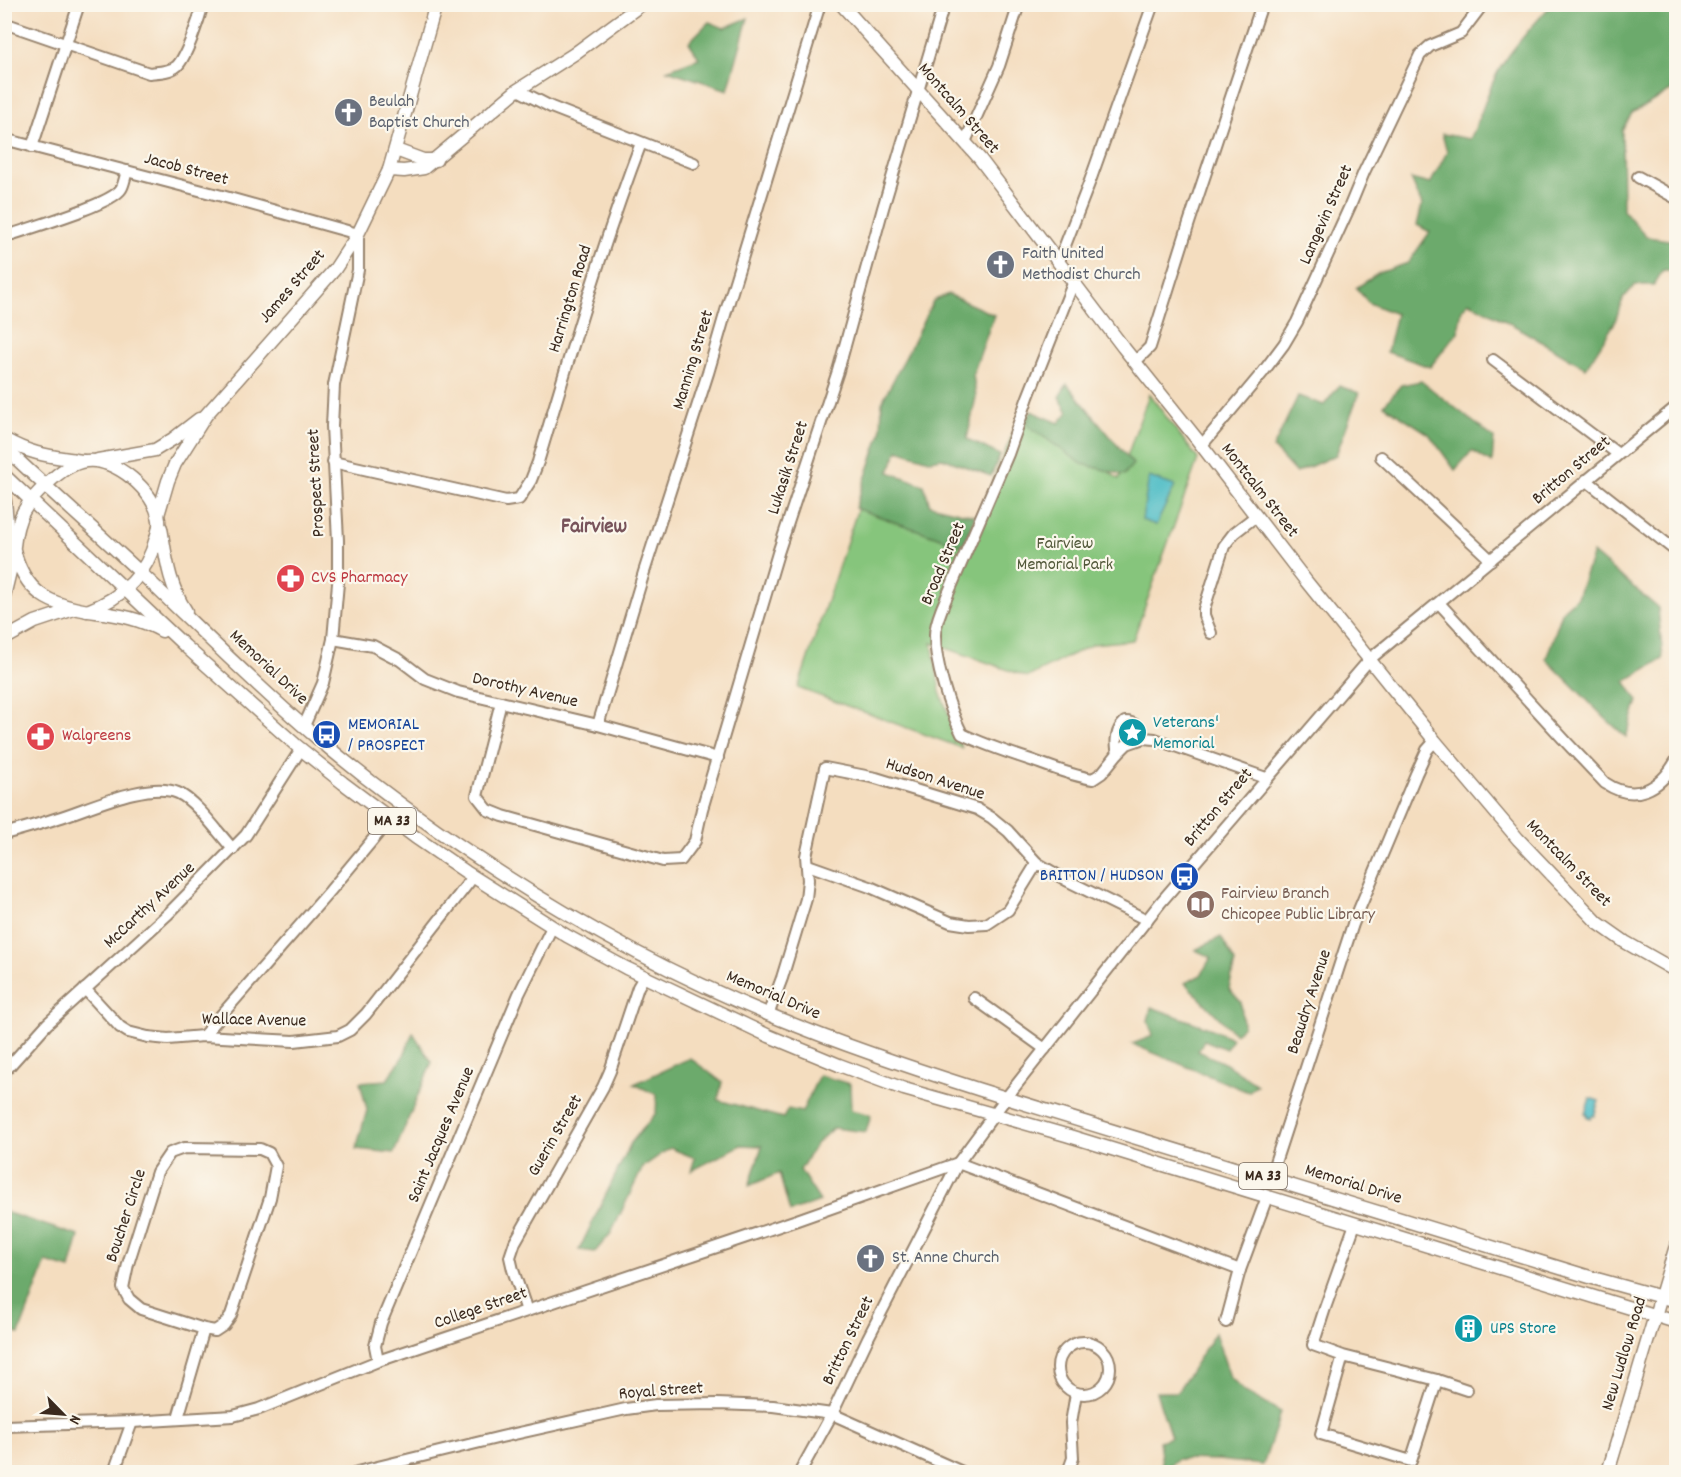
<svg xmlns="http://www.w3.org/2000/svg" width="1681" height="1477" font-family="Dekko,sans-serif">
  <rect width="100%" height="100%" fill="#fbf7ec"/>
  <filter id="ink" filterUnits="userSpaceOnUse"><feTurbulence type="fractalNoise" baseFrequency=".0167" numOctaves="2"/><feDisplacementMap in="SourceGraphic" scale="12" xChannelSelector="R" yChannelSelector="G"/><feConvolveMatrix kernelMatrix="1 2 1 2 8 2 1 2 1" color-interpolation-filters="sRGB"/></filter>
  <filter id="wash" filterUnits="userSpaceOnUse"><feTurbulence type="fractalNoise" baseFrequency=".008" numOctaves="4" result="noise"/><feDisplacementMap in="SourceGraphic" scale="24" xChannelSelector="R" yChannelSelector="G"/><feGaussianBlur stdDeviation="1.35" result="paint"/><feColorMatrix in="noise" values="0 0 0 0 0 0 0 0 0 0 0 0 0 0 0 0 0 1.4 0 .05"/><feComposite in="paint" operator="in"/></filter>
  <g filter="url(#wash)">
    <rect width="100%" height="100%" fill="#f4ddbf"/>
    <polygon fill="#86c57c" stroke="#60784d" stroke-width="1.5" points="1149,394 1198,459 1133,640 1093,644 1028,677 932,643 940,692 962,748 798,688 860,502 968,541 1022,411 1119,479"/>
    <g fill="#6caa6c" stroke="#546a45" stroke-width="1.5">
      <path d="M1552,4L1676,5V88L1632,113L1622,130L1623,210L1647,237L1676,241V271L1663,270L1654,285H1635L1623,299L1614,324L1586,368L1515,326L1469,302L1462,309L1458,332L1430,367L1387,352L1396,314L1369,303L1356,288L1379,273L1408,263L1430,232L1417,225L1422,205L1411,179L1430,184L1447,152L1442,134L1470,139C1482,117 1486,92 1499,70C1513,47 1534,24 1552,4Z"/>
      <polygon points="748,18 728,90 667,70 699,58 689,42 709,22 724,28"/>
      <polygon points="948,294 994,315 973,374 976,397 967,439 1000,455 991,476 942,458 929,460 898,450 889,472 924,485 930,505 975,516 963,546 855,508 881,433 882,402 906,356 933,301"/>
      <polygon points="1421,381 1494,438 1492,463 1472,451 1455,470 1429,434 1384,405 1401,385"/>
      <polygon points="1067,384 1133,464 1124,475 1082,464 1027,425 1031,411 1059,423 1068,412 1059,397"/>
      <polygon points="1339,386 1359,393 1336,455 1296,473 1273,448 1298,396 1324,405"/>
      <polygon points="1593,553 1658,608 1663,659 1625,681 1638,701 1626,737 1605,718 1546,659 1563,610 1577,597"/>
      <polygon points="1221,937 1235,962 1229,989 1241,1002 1243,1026 1235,1034 1185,983 1201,975 1211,957 1195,950"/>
      <polygon points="1151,1007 1212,1029 1232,1038 1226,1049 1204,1040 1198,1051 1226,1064 1257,1085 1248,1092 1132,1044 1153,1036 1148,1021"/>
      <polygon points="413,1033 432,1062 394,1153 356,1149 367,1110 360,1082 387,1080 404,1055"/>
      <polygon points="690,1058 722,1082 718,1100 783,1118 788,1109 802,1112 819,1075 850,1084 851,1110 871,1115 866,1132 833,1128 816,1144 800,1170 820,1201 790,1212 779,1173 749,1186 762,1146 741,1145 691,1171 695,1158 670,1148 643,1167 611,1233 595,1252 579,1250 631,1143 656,1113 657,1095 634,1084"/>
      <polygon points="5,1212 79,1236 70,1269 46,1262 19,1334 5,1330"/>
      <polygon points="1215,1333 1230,1377 1245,1392 1281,1412 1263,1465 1218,1460 1177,1459 1163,1472 1159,1441 1171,1437 1156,1392 1177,1392"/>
    </g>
    <g fill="#4fbdc6" stroke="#457472" stroke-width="1.5">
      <polygon points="1149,477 1175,486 1156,525 1142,520"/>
      <polygon points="1590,1098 1599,1101 1594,1116 1592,1116 1591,1118 1587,1117 1587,1114 1585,1114"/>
    </g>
  </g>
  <g filter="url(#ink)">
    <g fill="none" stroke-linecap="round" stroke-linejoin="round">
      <defs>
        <g id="minor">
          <path d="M4,23L149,73C158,72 170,72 177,66C187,56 199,19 203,4"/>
          <polyline points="518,90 551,107 694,163"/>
          <polyline points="4,139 222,196 358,234 358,270 334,385 332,426 338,540 338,583 333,639 323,683 304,726"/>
          <polyline points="965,142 999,66 1019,4"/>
          <polyline points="32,147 79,4"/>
          <polyline points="1638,177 1676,198"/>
          <path d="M4,237C26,229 111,205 121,189C124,185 125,176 127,171"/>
          <polyline points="1059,261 1090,181 1153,4"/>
          <path d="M1074,281L1028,397L1008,454L942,608C939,616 935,626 935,635C935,664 949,708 962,734C985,745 1009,753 1034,761C1053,768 1073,776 1093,779L1102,773L1118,753"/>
          <polyline points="1493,360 1618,454"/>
          <polyline points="1135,362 1150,347 1189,223 1262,4"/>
          <polyline points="1202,445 1263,372 1284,344 1297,322 1350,206 1364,172 1420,55 1430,46 1461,33 1483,4"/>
          <polyline points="1381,457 1491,560"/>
          <path d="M333,462L506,501L519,499L531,480L538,462C570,355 601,248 641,143"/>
          <polyline points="1586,480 1676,551"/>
          <path d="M1439,603L1568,744L1605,783C1635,803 1660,789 1676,761"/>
          <polyline points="1211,633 1204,615 1204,609 1224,546 1234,533 1256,516"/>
          <polyline points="333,639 373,646 400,660 425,679 458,692 598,725 718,758"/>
          <polyline points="501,702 477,796 488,810 503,816 663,861 681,860 695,841 702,809 778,553 838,371 883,208 944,4"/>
          <polyline points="598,725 644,572 708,373 726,311 820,4"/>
          <path d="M1144,738L1127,744L1118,753C1115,742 1116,730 1125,722C1136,722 1139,729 1144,738L1155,739L1266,778"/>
          <path d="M4,834C22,829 40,824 58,818C88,809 148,780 178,793C196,801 219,834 233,849"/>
          <polyline points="808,865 870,887 950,922 969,925 987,924 1008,910 1037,863"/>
          <polyline points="85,989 120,1027 128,1032 148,1037 168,1039 203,1036 294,1041 338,1036 350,1030 366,1014 473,877"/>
          <polyline points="974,998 1045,1049"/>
          <polyline points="768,1015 782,978 806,899 808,880 806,856 825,768 876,778 977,809 992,818 1008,831 1037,863 1066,880 1147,920"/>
          <polyline points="203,1036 330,891 390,819"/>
          <polyline points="4,1072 47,1024 168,914 246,835 301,749"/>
          <polyline points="1270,1178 1353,924 1416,774 1427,750 1435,741"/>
          <polyline points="527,1311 513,1270 510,1257 515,1242 603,1087 610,1071 638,987 644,977"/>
          <polyline points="1226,1322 1240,1270 1267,1197"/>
          <circle cx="1084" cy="1368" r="26"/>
          <polyline points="1343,1356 1321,1434 1411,1461 1437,1380 1343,1356 1313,1345 1325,1308 1355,1224"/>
          <polyline points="378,1361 375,1346 381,1323 519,994 552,927"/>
          <polyline points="1437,1380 1467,1390"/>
          <polyline points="178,1418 204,1329 141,1309 129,1299 123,1288 128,1264 157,1172 170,1153 184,1148 260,1149 269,1153 276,1166 270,1198 231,1315 224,1325 215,1331 204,1329"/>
          <polyline points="4,1426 132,1422 233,1416 259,1409 378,1361 797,1220 958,1163 1240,1270"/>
          <polyline points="114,1472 132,1422"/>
          <polyline points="357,1472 501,1437 626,1409 656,1405 717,1404 773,1406 832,1414 962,1472"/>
          <polyline points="800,1472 832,1414 868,1338 958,1163 1006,1098 1161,902 1370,659 1676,407"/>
          <polyline points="1068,1472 1073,1458 1071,1423 1076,1393"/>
        </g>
        <g id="major">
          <polyline points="841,4 980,159 1123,347 1196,438 1306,581 1435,741 1518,839 1598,923 1625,942 1676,971"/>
          <polyline points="396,150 423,160 436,160"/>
          <polyline points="389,170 404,171 424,168 516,91 574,54 642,4"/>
          <path d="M4,439C34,456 51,456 83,461"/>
          <path d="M4,447C50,491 97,532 143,575C200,629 256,686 316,737C365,779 418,818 472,854C576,924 688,984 805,1029C871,1055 939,1077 1006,1098L1593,1278L1676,1301"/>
          <polyline points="98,460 155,450 173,439 199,419"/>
          <polyline points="4,475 185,646 297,746 343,783 415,837 466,872 567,936 626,968 769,1036 839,1065 904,1089 1066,1135 1676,1322"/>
          <path d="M4,496C6,505 6,515 7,524C9,532 12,539 13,546C24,594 50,606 96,612C120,615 141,619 162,631"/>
          <polyline points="158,515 168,481 175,464 206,415 335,269 358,234 389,170 436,4"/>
          <path d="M161,528C166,557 169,586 186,611"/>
          <path d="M14,546C17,517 25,504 47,484C57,474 71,463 86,461C115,457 155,491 159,520C160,526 158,532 156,538C147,575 122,598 87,611"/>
          <polyline points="4,596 14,555"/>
          <polyline points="4,639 35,622 74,609"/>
          <polyline points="1608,1472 1676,1246"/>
        </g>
      </defs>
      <use href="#minor" stroke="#98846e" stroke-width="14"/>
      <use href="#major" stroke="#98846e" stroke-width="15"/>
      <use href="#minor" stroke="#fff" stroke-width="10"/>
      <use href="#major" stroke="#fff" stroke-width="12"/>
    </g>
  </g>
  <defs>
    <symbol id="church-disc" viewBox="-11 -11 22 22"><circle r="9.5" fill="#6b7280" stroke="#fbf7ec"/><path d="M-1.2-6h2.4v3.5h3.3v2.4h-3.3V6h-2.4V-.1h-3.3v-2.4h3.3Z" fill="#fff"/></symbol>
    <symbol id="pharmacy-disc" viewBox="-11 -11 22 22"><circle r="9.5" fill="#e0444e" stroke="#fbf7ec"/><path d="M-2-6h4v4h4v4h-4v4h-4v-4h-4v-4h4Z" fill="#fff"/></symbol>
    <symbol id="sight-disc" viewBox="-11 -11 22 22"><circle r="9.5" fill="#0f9aa8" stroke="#fbf7ec"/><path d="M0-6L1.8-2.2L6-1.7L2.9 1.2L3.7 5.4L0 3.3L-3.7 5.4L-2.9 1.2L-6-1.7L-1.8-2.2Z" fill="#fff"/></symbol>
    <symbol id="bus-disc" viewBox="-11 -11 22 22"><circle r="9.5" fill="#1a4fb4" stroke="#fbf7ec"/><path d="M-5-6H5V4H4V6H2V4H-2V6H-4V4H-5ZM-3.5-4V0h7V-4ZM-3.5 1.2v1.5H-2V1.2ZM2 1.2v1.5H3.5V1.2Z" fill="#fff"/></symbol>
    <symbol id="library-disc" viewBox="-11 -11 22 22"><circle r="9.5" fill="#8d6e63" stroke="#fbf7ec"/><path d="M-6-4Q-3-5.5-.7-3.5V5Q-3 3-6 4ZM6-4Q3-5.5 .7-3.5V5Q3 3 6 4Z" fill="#fff"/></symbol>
    <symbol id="building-disc" viewBox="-11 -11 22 22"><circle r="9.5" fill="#0f9aa8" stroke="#fbf7ec"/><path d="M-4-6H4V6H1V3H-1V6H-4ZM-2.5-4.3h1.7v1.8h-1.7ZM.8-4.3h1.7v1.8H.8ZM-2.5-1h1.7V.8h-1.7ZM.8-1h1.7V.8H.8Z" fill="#fff"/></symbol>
  </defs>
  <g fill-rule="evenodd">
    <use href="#church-disc" x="332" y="96" width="33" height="33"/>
    <use href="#church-disc" x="984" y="248" width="33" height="33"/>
    <use href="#pharmacy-disc" x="274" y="562" width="33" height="33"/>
    <use href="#sight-disc" x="1116" y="716" width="33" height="33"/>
    <use href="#bus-disc" x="310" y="718" width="33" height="33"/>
    <use href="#pharmacy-disc" x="24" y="720" width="33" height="33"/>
    <use href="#bus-disc" x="1168" y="860" width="33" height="33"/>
    <use href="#library-disc" x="1184" y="888" width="33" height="33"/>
    <use href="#church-disc" x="854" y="1242" width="33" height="33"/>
    <use href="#building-disc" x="1452" y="1312" width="33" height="33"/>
  </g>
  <g text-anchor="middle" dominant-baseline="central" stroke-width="4.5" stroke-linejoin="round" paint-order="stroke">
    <g fill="#fbf7ec" stroke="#75685c" stroke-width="1.5">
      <rect x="368" y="808" width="48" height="26" rx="4.5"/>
      <rect x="1239" y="1163" width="48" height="26" rx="4.5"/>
    </g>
    <g font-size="16" font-weight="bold" fill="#3b2a1e">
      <text x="392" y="821">MA 33</text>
      <text x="1263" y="1176">MA 33</text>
    </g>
    <g font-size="18" fill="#5b616d" stroke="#fbf7ec" text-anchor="start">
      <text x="369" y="102">Beulah<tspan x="369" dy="21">Baptist Church</tspan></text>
      <text x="1022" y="254">Faith United<tspan x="1022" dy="21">Methodist Church</tspan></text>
      <text x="892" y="1258">St. Anne Church</text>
    </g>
    <g font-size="18" fill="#3b2a1e" stroke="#fbf7ec">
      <text transform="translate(958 109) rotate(49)">Montcalm Street</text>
      <text transform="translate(186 170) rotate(15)">Jacob Street</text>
      <text transform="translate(1327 215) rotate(-66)">Langevin Street</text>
      <text transform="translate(293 287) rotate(-49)">James Street</text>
      <text transform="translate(571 299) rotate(-73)">Harrington Road</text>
      <text transform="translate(694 360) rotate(-73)">Manning Street</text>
      <text transform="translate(789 468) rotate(-72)">Lukasik Street</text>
      <text transform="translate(1572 471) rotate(-40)">Britton Street</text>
      <text transform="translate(317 483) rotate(-93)">Prospect Street</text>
      <text transform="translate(1259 491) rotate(52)">Montcalm Street</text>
      <text transform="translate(944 564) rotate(-67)">Broad Street</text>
      <text transform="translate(268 668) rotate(43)">Memorial Drive</text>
      <text transform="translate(525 691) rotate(13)">Dorothy Avenue</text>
      <text transform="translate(935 780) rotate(18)">Hudson Avenue</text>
      <text transform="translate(1219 808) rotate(-50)">Britton Street</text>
      <text transform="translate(1568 864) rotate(46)">Montcalm Street</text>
      <text transform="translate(150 906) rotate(-43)">McCarthy Avenue</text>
      <text transform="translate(773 996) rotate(23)">Memorial Drive</text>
      <text transform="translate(1310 1002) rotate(-72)">Beaudry Avenue</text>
      <text transform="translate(254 1021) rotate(1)">Wallace Avenue</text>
      <text transform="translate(442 1135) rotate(-67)">Saint Jacques Avenue</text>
      <text transform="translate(556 1136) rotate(-60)">Guerin Street</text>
      <text transform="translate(1353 1185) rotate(17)">Memorial Drive</text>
      <text transform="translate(127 1216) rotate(-72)">Boucher Circle</text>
      <text transform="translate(481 1309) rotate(-19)">College Street</text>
      <text transform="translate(849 1341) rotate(-64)">Britton Street</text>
      <text transform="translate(1625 1354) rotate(-73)">New Ludlow Road</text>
      <text transform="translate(661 1392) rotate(-4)">Royal Street</text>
    </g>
    <g font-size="18" fill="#52583a" stroke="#fbf7ec">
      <text x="1065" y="544">Fairview<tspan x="1065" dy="21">Memorial Park</tspan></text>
    </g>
    <g font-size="18" fill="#be3a42" stroke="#fbf7ec" text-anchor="start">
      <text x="311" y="578">CVS Pharmacy</text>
      <text x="62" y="736">Walgreens</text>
    </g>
    <g font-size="18" fill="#0d838f" stroke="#fbf7ec" text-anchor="start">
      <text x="1153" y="723">Veterans'<tspan x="1153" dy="21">Memorial</tspan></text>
      <text x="1490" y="1329">UPS Store</text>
    </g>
    <g font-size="18" fill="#164399" stroke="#fbf7ec" text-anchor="start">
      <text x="348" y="725">MEMORIAL<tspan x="348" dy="21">/ PROSPECT</tspan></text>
      <text x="1164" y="876" text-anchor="end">BRITTON / HUDSON</text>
    </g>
    <g font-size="18" fill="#785e54" stroke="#fbf7ec" text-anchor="start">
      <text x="1221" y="894">Fairview Branch<tspan x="1221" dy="21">Chicopee Public Library</tspan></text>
    </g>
    <g font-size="21" font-weight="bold" fill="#78545b" stroke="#fbf7ec">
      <text x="594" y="528">Fairview</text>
    </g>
  </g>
  <rect width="1681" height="1477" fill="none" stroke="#fbf7ec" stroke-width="24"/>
  <g transform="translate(63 1414) rotate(115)" stroke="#fbf7ec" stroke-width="4.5" paint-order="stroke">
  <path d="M0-4.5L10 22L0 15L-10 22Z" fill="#3b2a1e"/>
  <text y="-9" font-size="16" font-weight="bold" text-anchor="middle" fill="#3b2a1e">N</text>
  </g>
</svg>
